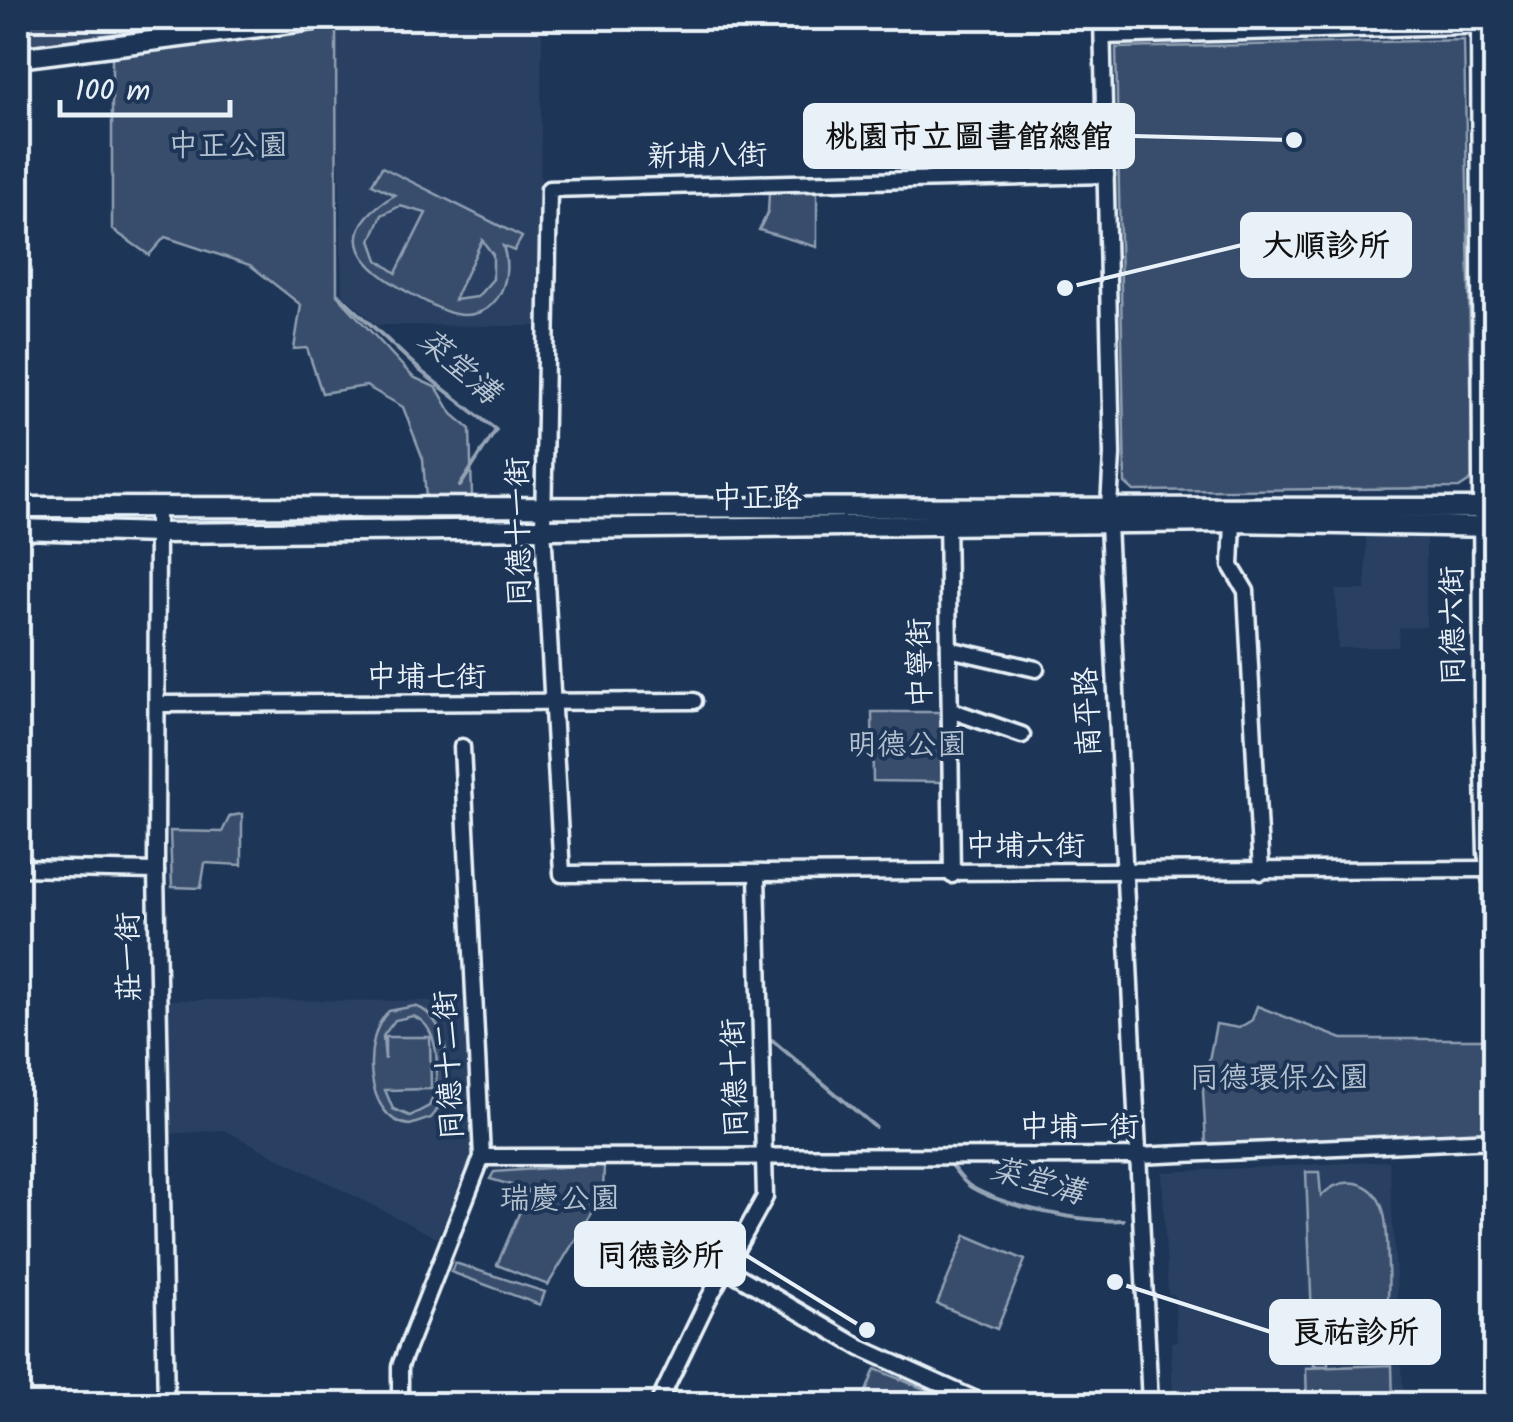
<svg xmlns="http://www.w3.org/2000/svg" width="1513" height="1422" font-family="Kalam,'LXGW WenKai TC',sans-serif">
  <rect width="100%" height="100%" fill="#1d3557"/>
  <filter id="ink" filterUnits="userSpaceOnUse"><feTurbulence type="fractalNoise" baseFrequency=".01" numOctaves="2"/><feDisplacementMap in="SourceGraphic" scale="20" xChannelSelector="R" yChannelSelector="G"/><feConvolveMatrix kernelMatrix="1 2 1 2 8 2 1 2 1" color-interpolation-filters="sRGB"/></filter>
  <g filter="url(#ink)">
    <g fill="#2a4162">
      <polygon points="385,18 542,18 539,326 377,325 342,293 336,27"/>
      <polygon points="1366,531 1426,532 1426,627 1399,628 1398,647 1338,648 1336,590 1366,590"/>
      <polygon points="167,1000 463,1001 474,1149 437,1238 224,1130 169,1134"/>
      <polygon points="1389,1161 1404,1404 1173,1404 1171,1342 1177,1341 1174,1294 1168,1294 1162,1172"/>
    </g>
    <g fill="#374d6c" stroke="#909fb2" stroke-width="2.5" fill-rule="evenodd">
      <polygon points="18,18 223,18 223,19 18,47"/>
      <polygon points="336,27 337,295 413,377 437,388 452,414 470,429 472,496 426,499 423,459 403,407 366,386 322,393 307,348 294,349 301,305 250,265 165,237 149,255 112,229 112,53"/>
      <polygon points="1464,40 1473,479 1459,488 1134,491 1125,483 1116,48"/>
      <path d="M382,167L522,237L514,251L503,246C513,275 501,314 465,315C447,315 431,304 415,296C363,269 327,234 395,195L372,184ZM400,206L426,213L396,273L378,260L371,240L382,215ZM482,240L493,255V279L477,297L454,300Z"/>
      <polygon points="817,192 817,247 759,230 768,212 769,193"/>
      <polygon points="872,712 940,712 942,782 873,781"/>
      <polygon points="242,814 242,865 205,863 201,888 172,887 170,831 222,832 230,816"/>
      <path d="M415,1006C453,1018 456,1092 431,1118L410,1125C364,1121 361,1036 389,1011ZM413,1016C442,1026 441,1082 429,1106L410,1116L393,1109L385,1090L431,1089L430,1037H385V1060L383,1036L395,1020Z"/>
      <polygon points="1257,1006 1342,1039 1486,1039 1487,1132 1206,1144 1203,1091 1216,1024 1239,1028 1252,1020"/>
      <polygon points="604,1164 603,1193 548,1285 497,1265 529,1190 490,1179 494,1172"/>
      <path d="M1306,1172H1319L1321,1196C1330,1187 1342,1181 1356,1183C1392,1191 1386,1238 1388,1265C1390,1304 1389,1371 1328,1336V1366H1314Z"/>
      <polygon points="966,1235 1025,1260 997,1329 937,1304"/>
      <polygon points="455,1263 545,1292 540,1305 451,1272"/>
      <polygon points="1392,1365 1393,1404 1307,1404 1306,1368"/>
      <polygon points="875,1369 932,1392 927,1404 861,1404"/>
    </g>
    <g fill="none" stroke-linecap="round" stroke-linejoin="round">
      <g stroke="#95a4b5" stroke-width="4">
        <polyline points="339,295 422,372 496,430 460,486"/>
        <polyline points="772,1040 875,1127"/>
        <path d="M950,1164C956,1171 963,1182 971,1187C1005,1207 1083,1223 1123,1220"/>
      </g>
      <defs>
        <g id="minor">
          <polyline points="1102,18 1112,455 1108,524 1150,1404"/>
          <polyline points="1479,26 1482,698 1486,853 1491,884 1496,1226"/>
          <polyline points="1103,36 1496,25"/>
          <polyline points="1106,175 549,189 543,527 562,874 1488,869"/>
          <polyline points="157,509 156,871 166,1404"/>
          <polyline points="947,515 952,875"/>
          <polyline points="1233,522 1231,566 1246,591 1261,872"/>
          <polyline points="949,649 1036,669"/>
          <polyline points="158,704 694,701"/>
          <polyline points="950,710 1022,735"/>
          <polyline points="18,868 156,871"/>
          <polyline points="482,1157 1138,1156 1496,1140"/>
          <polyline points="725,1268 861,1348 985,1404"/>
          <polyline points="400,1404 400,1366 482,1157 462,747"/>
          <polyline points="658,1404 708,1300 765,1197 757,875"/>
        </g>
        <g id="tertiary">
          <polyline points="18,58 329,18"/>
          <polyline points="18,507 1496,508"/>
          <polyline points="18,529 159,533 1233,522 1496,527"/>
        </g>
      </defs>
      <use href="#minor" stroke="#e8f1f8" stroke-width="21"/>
      <use href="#tertiary" stroke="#e8f1f8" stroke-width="25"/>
      <use href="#minor" stroke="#1d3557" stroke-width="14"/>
      <use href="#tertiary" stroke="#1d3557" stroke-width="18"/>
    </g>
  </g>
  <g text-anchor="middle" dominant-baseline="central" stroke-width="8" stroke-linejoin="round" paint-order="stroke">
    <g font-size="30" fill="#b3c0ce" stroke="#1d3557">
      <text x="228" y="147">中正公園</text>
      <text x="907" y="746">明德公園</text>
      <text x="1279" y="1079">同德環保公園</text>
      <text x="560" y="1200">瑞慶公園</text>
    </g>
    <g font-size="30" fill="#e8f1f8" stroke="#1d3557">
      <text transform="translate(707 157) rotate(-1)">新埔八街</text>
      <text x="757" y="499">中正路</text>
      <text transform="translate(520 532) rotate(-91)">同德十一街</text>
      <text transform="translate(1454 626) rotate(-91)">同德六街</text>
      <text transform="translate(921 663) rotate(-91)">中寧街</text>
      <text x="426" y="678">中埔七街</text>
      <text transform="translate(1089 712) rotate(-93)">南平路</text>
      <text x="1025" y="847">中埔六街</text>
      <text transform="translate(130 957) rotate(-91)">莊一街</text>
      <text transform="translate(450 1065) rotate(-93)">同德十二街</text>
      <text transform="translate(736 1078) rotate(-92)">同德十街</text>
      <text x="1079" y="1128">中埔一街</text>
    </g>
    <g font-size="32" font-style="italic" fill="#b7c4d1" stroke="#1d3557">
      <text transform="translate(458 367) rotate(41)">菜堂溝</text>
      <text transform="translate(1037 1182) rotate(16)">菜堂溝</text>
    </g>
  </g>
  <path fill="none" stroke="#e8f1f8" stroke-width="4" d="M1294 140L1133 136M1065 288L1242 245M867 1330L744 1254M1115 1282L1271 1332"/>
  <g fill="#e8f1f8" stroke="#1d3557" stroke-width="4">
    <circle cx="1294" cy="140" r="10"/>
    <circle cx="1065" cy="288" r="10"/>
    <circle cx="867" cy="1330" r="10"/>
    <circle cx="1115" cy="1282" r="10"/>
  </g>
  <g fill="#e8f1f8" stroke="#e8f1f8" stroke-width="4">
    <rect x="805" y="105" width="328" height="62" rx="10"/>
    <rect x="1242" y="214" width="168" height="62" rx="10"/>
    <rect x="576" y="1223" width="168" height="62" rx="10"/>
    <rect x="1271" y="1301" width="168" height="62" rx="10"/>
  </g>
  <g font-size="32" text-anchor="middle" font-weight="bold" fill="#111">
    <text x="969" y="147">桃園市立圖書館總館</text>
    <text x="1326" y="256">大順診所</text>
    <text x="660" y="1266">同德診所</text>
    <text x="1355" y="1343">良祐診所</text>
  </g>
  <rect width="1513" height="1422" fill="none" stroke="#1d3557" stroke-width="60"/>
  <rect x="30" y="30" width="1453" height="1362" fill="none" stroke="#e8f1f8" stroke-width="4" filter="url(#ink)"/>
  <path d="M60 100v15h170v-15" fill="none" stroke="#e8f1f8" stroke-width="5"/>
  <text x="75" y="100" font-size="30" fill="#e8f1f8" stroke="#1d3557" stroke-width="8" paint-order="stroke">100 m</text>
</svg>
